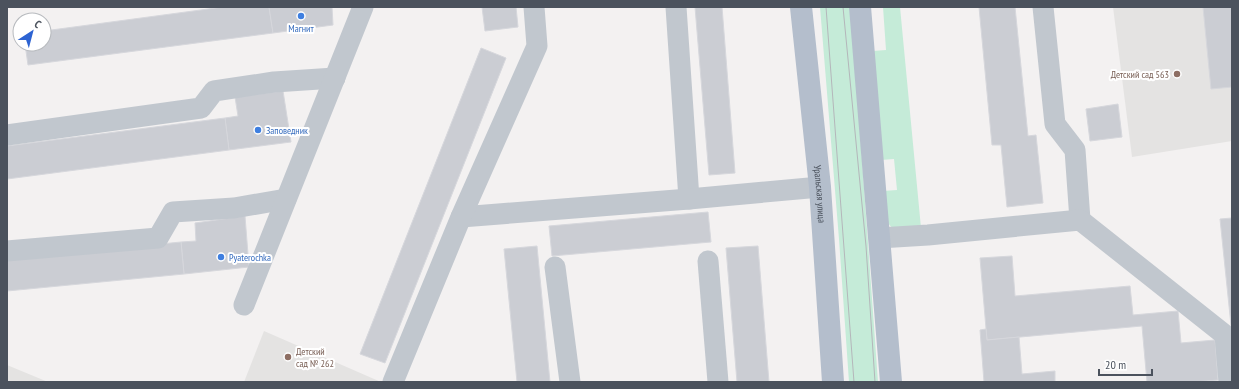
<svg xmlns="http://www.w3.org/2000/svg" width="1239" height="389" font-family="'PT Sans Narrow',sans-serif">
  <rect width="100%" height="100%" fill="#f3f1f1"/>
  <g fill="#e4e3e2">
    <polygon points="1113,7 1232,7 1232,141 1132,157"/>
    <polygon points="264,331 381,382 244,382"/>
    <polygon points="7,365 48,382 7,382"/>
  </g>
  <g fill="#c5ebd8">
    <polygon points="820,7 851,7 878,382 849,382 839,239"/>
    <path d="M883,7H900L921,228C914,229 906,230 899,230C882,228 884,203 883,191L897,190L894,159L881,160L873,51L886,50Z"/>
  </g>
  <g fill="#cbcdd3" stroke="#d6d7dc">
    <polygon points="223,7 269,7 273,33 28,65 25,44 44,44 44,31"/>
    <polygon points="269,7 332,7 333,25 273,33"/>
    <polygon points="482,7 516,7 518,27 485,31"/>
    <polygon points="695,7 722,7 735,173 709,175"/>
    <polygon points="979,7 1015,7 1028,136 1036,135 1043,203 1007,207 1001,145 992,145"/>
    <polygon points="1203,7 1232,7 1232,87 1211,89"/>
    <polygon points="481,48 506,58 385,363 360,354"/>
    <polygon points="283,91 291,142 229,150 225,118 238,116 235,97"/>
    <polygon points="1118,104 1122,137 1090,141 1086,109"/>
    <polygon points="225,118 229,150 7,179 7,146"/>
    <polygon points="708,212 711,242 552,256 549,226"/>
    <polygon points="245,216 249,267 184,274 181,242 196,241 195,223"/>
    <polygon points="1232,218 1232,335 1220,219"/>
    <polygon points="181,242 184,274 7,291 7,259"/>
    <polygon points="537,246 550,382 517,382 504,249"/>
    <polygon points="758,246 769,382 737,382 726,248"/>
    <polygon points="1012,256 1015,296 1130,286 1133,315 1178,311 1181,343 1215,340 1218,380 1194,382 1147,382 1142,326 987,340 980,258"/>
    <polygon points="986,329 987,340 1019,337 1022,374 1055,371 1055,382 984,382 980,330"/>
  </g>
  <g fill="none" stroke-linecap="round" stroke-linejoin="round">
    <g stroke="#c1c7ce" stroke-width="21">
      <polyline points="676,7 689,199"/>
      <polyline points="1043,7 1055,124 1075,150 1080,220"/>
      <polyline points="7,135 201,108 214,91 274,82 335,78"/>
      <polyline points="461,217 689,199 820,187"/>
      <polyline points="879,238 928,235 1080,220 1225,335 1229,382"/>
      <polyline points="7,251 158,238 173,212 234,208 286,199"/>
      <polyline points="708,261 718,382"/>
      <polyline points="555,267 570,382"/>
      <polyline points="244,305 363,7"/>
      <polyline points="393,382 461,217 537,46 534,7"/>
    </g>
    <g stroke="#b4becc" stroke-width="22">
      <path id="s1" d="M801,7L820,187L833,382"/>
      <polyline points="860,7 891,382"/>
    </g>
    <g stroke="#b4b6ba" stroke-width="1">
      <polyline points="826,7 854,382"/>
      <polyline points="843,7 866,246 875,382"/>
    </g>
  </g>
  <g fill="#3f7fe0" stroke="#fff" stroke-width="1.5">
    <circle cx="301" cy="16" r="4"/>
    <circle cx="258" cy="130" r="4"/>
    <circle cx="221" cy="257" r="4"/>
  </g>
  <g fill="#8d6e63" stroke="#fff" stroke-width="1.5">
    <circle cx="1177" cy="74" r="4"/>
    <circle cx="288" cy="357" r="4"/>
  </g>
  <g text-anchor="middle" dominant-baseline="central" stroke-width="4" stroke-linejoin="round" paint-order="stroke">
    <g font-size="10" fill="#366cbe" stroke="#fff" text-anchor="start">
      <text x="301" y="28" text-anchor="middle">Магнит</text>
      <text x="266" y="130">Заповедник</text>
      <text x="229" y="257">Pyaterochka</text>
    </g>
    <g font-size="10" fill="#785e54" stroke="#fff" text-anchor="end">
      <text x="1169" y="74">Детский сад 563</text>
      <text x="296" y="351" text-anchor="start">Детский<tspan x="296" dy="12">сад № 262</tspan></text>
    </g>
    <g font-size="10" fill="#4b525d" stroke="#fff">
      <text stroke="none"><textPath href="#s1" startOffset="188">Уральская улица</textPath></text>
    </g>
  </g>
  <rect width="1239" height="389" fill="none" stroke="#4b525d" stroke-width="16"/>
  <g transform="translate(32 32) rotate(36)"><circle r="19" fill="#ffffff" stroke="#b7babe"/>
  <path d="M0-3L7 15L0 10L-7 15Z" fill="#2d63d2"/>
  <text y="-6" font-size="11" font-weight="bold" text-anchor="middle" fill="#4b525d">С</text>
  </g>
  <path d="M1099 369v6h53v-6" fill="none" stroke="#4b525d" stroke-width="2"/>
  <text x="1105" y="369" font-size="12" fill="#4b525d" stroke="#ffffff" stroke-width="3" paint-order="stroke">20 m</text>
</svg>
